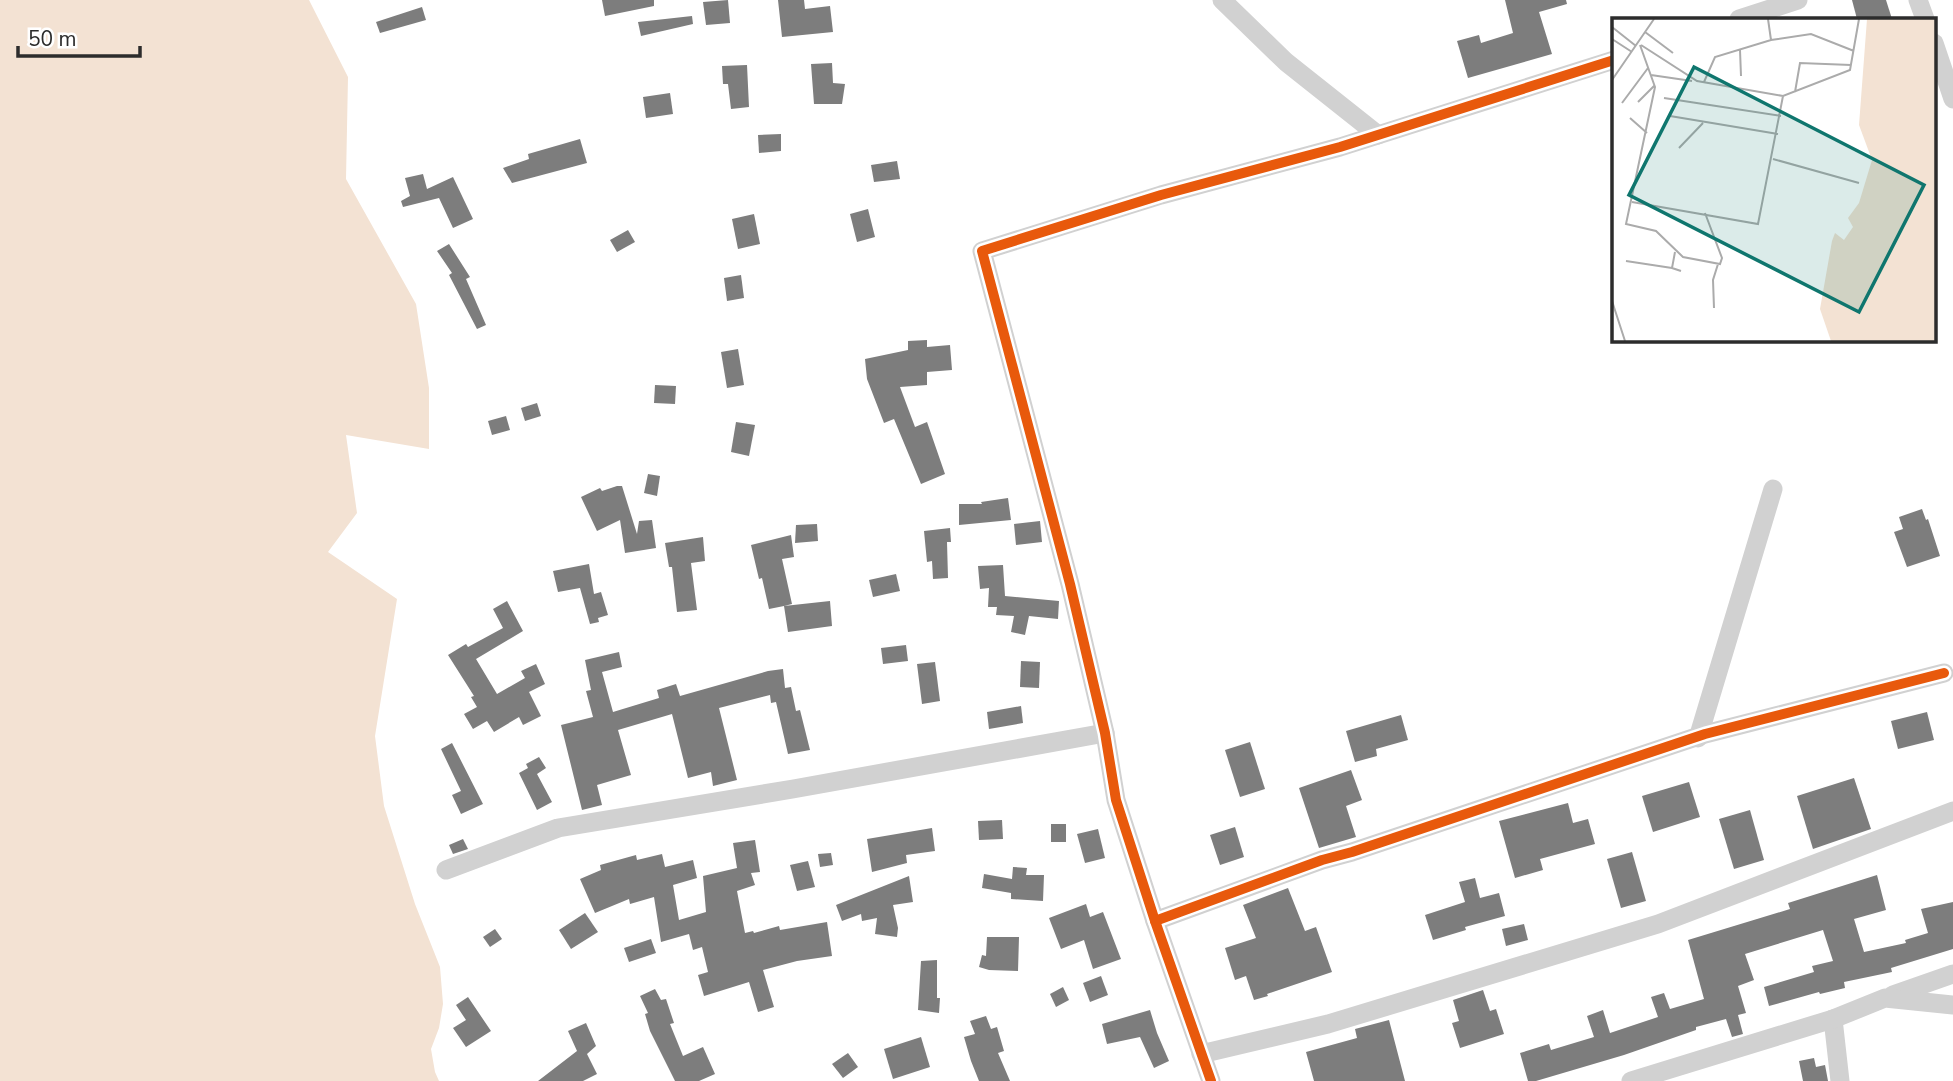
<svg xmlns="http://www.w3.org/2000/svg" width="1953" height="1081" font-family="'Nunito Sans',sans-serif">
  <rect width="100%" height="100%" fill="#fff"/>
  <polygon fill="#f3e2d3" points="0,0 309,0 348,77 346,179 416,304 429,388 429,449 346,435 357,513 328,552 397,599 375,736 384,806 415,904 440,967 443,1004 439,1028 431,1049 435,1072 439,1081 0,1081"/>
  <g fill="#7d7d7d">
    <polygon points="602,0 654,0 654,6 605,16"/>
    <polygon points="728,0 730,23 706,25 703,2"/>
    <polygon points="778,0 804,0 805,9 830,6 833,32 782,37"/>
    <polygon points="1505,0 1566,0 1567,4 1539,12 1552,54 1468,78 1457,41 1479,35 1481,43 1513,33"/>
    <polygon points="1852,0 1886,0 1892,19 1857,19"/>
    <polygon points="422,7 426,20 380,33 376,22"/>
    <polygon points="692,16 693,24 641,36 638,22"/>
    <polygon points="832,63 833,83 845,84 842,104 814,104 811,64"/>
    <polygon points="747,65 749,107 731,109 728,84 723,84 722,66"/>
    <polygon points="670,93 673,114 646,118 643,97"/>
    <polygon points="781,134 781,151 759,153 758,135"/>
    <polygon points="580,139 587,163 512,183 503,168 529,159 528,154"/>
    <polygon points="897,161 900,179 874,182 871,165"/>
    <polygon points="423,174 427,189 453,177 473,219 453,228 439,198 403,207 401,201 410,196 405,178"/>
    <polygon points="868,209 875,237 857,242 850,214"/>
    <polygon points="754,214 760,244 738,249 732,219"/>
    <polygon points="628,230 635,242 617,252 610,240"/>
    <polygon points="449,244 470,277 466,279 486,325 477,329 449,275 452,273 437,251"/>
    <polygon points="741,275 744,298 727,301 724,278"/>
    <polygon points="927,340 927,347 950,345 952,370 927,372 927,385 900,387 915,427 927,422 945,474 921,484 894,419 884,423 867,379 865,359 908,350 908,341"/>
    <polygon points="738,349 744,385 727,388 721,352"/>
    <polygon points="655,385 676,386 675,404 654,403"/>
    <polygon points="537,403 541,416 525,421 521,408"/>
    <polygon points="506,416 510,430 492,435 488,421"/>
    <polygon points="736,422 755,425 749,456 731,452"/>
    <polygon points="648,474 660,476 657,496 644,493"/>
    <polygon points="617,486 622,486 637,534 639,521 652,520 656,548 625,553 620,520 597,531 581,497 600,488 602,491"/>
    <polygon points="1008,498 1011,520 959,525 959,504 982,504 981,502"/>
    <polygon points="1922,509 1926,520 1928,519 1940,556 1907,567 1894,532 1903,529 1899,517"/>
    <polygon points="1040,521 1042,542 1016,545 1014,524"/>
    <polygon points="817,524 818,541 795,543 796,525"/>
    <polygon points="950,528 951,542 947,542 948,578 933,579 932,561 927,562 924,531"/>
    <polygon points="791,535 794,557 782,559 792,604 784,606 830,601 832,626 788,632 784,606 769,609 762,578 759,579 751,545"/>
    <polygon points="703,537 705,561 691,563 697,610 677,612 672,567 669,567 665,543"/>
    <polygon points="589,564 594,594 601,592 608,615 598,618 599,622 590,624 580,588 558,592 553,571"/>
    <polygon points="1003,565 1005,596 1059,601 1058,619 1029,616 1025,635 1011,632 1014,616 996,615 997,607 988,607 989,588 980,589 978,566"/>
    <polygon points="896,574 900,591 873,597 869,580"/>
    <polygon points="507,601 523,631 476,659 497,694 525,678 521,671 536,664 545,684 529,692 541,716 523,725 519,717 494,732 487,721 473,729 464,714 477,707 471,697 474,696 448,655 466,644 468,647 503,628 493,609"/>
    <polygon points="906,645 908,661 883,664 881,648"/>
    <polygon points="619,652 622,667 602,672 613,712 659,698 657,690 676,684 680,696 768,671 783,669 785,688 791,687 796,711 800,710 810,750 788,754 776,702 771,703 770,695 719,708 737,780 713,786 711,772 688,778 672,714 618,730 631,775 597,785 602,805 582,810 561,725 593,717 586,691 591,690 585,660"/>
    <polygon points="1021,661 1040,662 1039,688 1020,687"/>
    <polygon points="935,662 940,701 922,704 917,664"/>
    <polygon points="1021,706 1023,723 989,729 987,712"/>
    <polygon points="1927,712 1934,740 1898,749 1891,721"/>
    <polygon points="1401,715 1408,740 1376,749 1377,756 1355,762 1346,731"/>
    <polygon points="1250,742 1265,789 1240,797 1225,750"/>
    <polygon points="452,743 483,804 461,814 452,795 461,791 441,749"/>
    <polygon points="539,757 546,768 537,774 552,802 537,810 519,773 528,768 526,764"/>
    <polygon points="1351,770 1362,800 1346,806 1356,837 1319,848 1299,788"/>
    <polygon points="1854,778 1871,829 1813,849 1797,796"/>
    <polygon points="1689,782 1700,817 1653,832 1642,796"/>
    <polygon points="1568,803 1573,823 1588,819 1595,844 1540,859 1543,870 1515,878 1499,821"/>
    <polygon points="1750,810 1764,860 1734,869 1719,819"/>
    <polygon points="1002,820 1003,839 979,840 978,821"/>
    <rect x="1051" y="824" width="15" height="18"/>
    <polygon points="1235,827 1244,857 1220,865 1210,835"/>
    <polygon points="932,828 935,851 906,855 907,863 872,872 867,839"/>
    <polygon points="1098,829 1105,858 1085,863 1077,834"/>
    <polygon points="463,839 468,849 453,854 449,845"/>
    <polygon points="755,840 760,872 751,873 755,885 737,891 745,933 753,931 754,933 779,926 780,930 827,922 832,956 797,961 763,970 774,1007 758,1012 749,982 704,996 698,975 708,972 702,947 693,950 689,934 661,942 654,897 630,904 629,899 595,913 580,879 601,870 600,865 636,855 637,860 662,854 665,867 693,860 697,878 673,885 679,920 706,912 703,876 737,868 733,843"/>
    <polygon points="1632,852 1646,901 1621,908 1607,859"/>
    <polygon points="831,853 833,865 820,867 818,854"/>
    <polygon points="808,861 815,887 797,891 790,865"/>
    <polygon points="1013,867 1027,868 1026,875 1044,875 1043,901 1011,899 1011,893 982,888 984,874 1012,879"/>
    <polygon points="1877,875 1886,910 1854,919 1864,952 1906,943 1905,940 1928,933 1921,909 1953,902 1953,949 1891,968 1892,972 1844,982 1845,988 1820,994 1819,992 1769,1006 1764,987 1814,972 1812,966 1833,961 1823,930 1745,954 1754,980 1738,986 1746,1013 1738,1015 1743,1034 1732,1037 1726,1019 1696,1027 1696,1030 1624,1055 1536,1081 1528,1081 1520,1053 1549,1044 1551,1050 1594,1037 1587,1016 1603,1010 1610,1033 1658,1017 1651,997 1664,993 1670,1009 1704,999 1688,940 1790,909 1788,903"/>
    <polygon points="909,876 913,902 893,905 898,928 897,937 875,934 877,918 862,921 861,914 842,921 836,905"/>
    <polygon points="1475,878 1480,898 1499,893 1505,916 1465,927 1466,930 1433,940 1425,915 1465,902 1459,882"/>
    <polygon points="1288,888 1305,931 1316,927 1332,972 1267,994 1268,996 1254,1000 1246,976 1235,980 1225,948 1256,938 1243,905"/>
    <polygon points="1086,904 1090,917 1103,912 1121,959 1093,969 1084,940 1061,949 1049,918"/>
    <polygon points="585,913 598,932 571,949 559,930"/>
    <polygon points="1524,924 1528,940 1506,946 1502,929"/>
    <polygon points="495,929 502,939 490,947 483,937"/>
    <polygon points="987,937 1019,937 1018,971 989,970 979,967 982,955 986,956"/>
    <polygon points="651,939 656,953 629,962 624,948"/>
    <polygon points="937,960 937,998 940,998 939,1013 918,1010 921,961"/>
    <polygon points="1101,976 1108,995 1090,1002 1083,983"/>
    <polygon points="1063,987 1069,1000 1056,1007 1050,994"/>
    <polygon points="655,989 661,1000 666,999 674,1023 670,1024 683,1056 703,1047 715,1074 699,1081 675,1081 650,1031 645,1014 648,1013 640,996"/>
    <polygon points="1483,990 1490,1011 1496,1009 1504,1034 1460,1048 1452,1023 1459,1021 1453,1000"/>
    <polygon points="468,997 491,1031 466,1047 453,1028 466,1020 456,1005"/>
    <polygon points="1150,1010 1157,1033 1169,1061 1154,1068 1140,1037 1107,1044 1102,1024"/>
    <polygon points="986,1016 991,1029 997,1027 1004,1051 998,1053 1010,1081 979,1081 971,1061 964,1037 975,1034 970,1021"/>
    <polygon points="1389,1020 1405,1081 1314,1081 1306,1052 1357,1038 1355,1029"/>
    <polygon points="586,1023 596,1046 587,1054 597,1074 583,1081 538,1081 577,1051 568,1031"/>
    <polygon points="921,1037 930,1067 893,1079 884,1049"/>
    <polygon points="848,1053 858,1067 843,1078 832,1064"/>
    <polygon points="1814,1058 1816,1067 1825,1065 1828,1081 1803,1081 1799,1061"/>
  </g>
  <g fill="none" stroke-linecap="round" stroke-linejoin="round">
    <g stroke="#d1d1d1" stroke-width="19">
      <polyline points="1222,0 1286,62 1378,135"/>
      <polyline points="1918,0 1925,19"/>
      <polyline points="1739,19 1798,0"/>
      <polyline points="1934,43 1953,99"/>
      <polyline points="1698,738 1773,489"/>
      <polyline points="446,870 558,828 793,789 1105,733"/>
      <polyline points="1155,921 1322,860 1352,852 1705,734 1944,673"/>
      <polyline points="1893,995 1953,974"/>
      <polyline points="1833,1019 1840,1081"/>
      <polyline points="1201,1054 1328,1024 1658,924 1953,811"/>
      <polyline points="1211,1081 1155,921 1116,800 1105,733 1070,584 982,251 1161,195 1340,147 1614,60"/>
      <polyline points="1631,1081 1833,1019 1885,998 1953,1005"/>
    </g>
    <defs>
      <g id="cycleway">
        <polyline points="1155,921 1322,860 1352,852 1705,734 1944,673"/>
        <polyline points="1211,1081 1155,921 1116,800 1105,733 1070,584 982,251 1161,195 1340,147 1614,60"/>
      </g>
    </defs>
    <use href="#cycleway" stroke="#fff" stroke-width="15"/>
    <use href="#cycleway" stroke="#e8590c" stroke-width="10"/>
  </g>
  <g transform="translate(1612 18)">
    <rect width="324" height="324" fill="#fff"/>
    <path d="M255,1H324V323H219L208,291L220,223L223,215L232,222L241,209L236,200L247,185L260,142L247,107Z" fill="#f3e2d3"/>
    <path fill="none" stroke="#ababab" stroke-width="2" d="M156,1L159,22M0,9L24,28M33,14L61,35M0,21L20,34M28,27L43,69L14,206L44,213L71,239L108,246L110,240L93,195M29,27L85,63L171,78L238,52L247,1M128,32L129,58M39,57L80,63M0,62L42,1M92,64L103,39L159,22L199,16L242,33M183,74L188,45L239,47M52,80L169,98M26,84L42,68M10,85L36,50M58,98L166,116M18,100L35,115M67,130L91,105M161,141L247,165M20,184L146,206L171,78M63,234L60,250L69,253M14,243L60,250M0,283L13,323M102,290L101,262L106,246"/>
    <path fill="#0f766e" fill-opacity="0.15" stroke="#0f766e" stroke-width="3.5" d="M82,49L312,167L247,294L17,177Z"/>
    <rect width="324" height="324" fill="none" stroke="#2c2c2c" stroke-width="3.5"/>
  </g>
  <path d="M18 46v10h122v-10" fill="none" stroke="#2c2c2c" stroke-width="3.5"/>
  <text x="28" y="46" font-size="21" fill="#2c2c2c" stroke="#ffffff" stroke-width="5" paint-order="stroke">50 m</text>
</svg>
